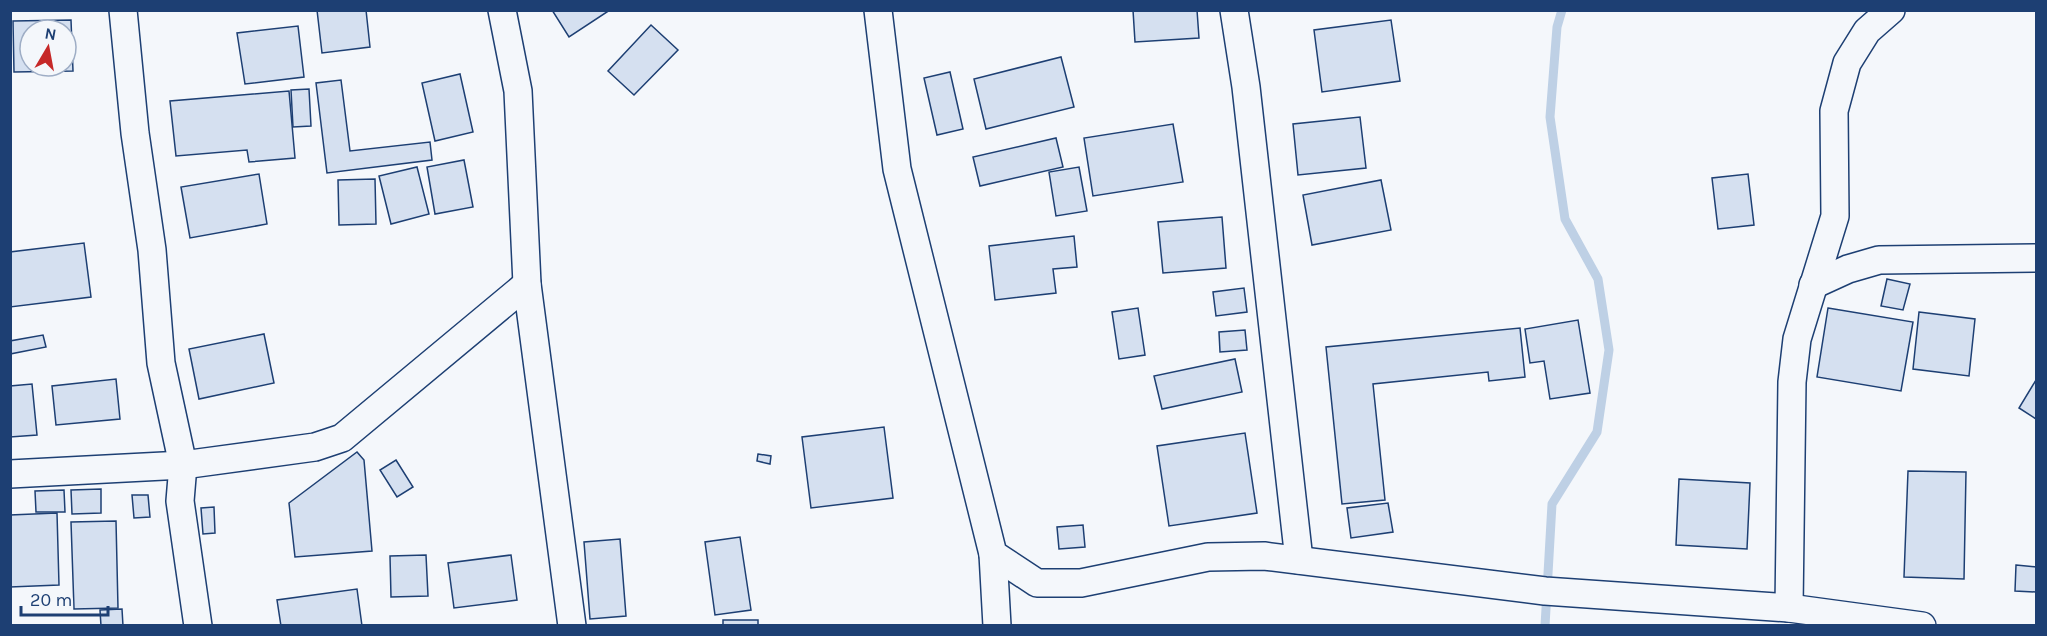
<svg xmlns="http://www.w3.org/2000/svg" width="2047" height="636" font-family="Karla,sans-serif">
  <rect width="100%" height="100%" fill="#f4f7fb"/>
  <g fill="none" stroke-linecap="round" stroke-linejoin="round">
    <polyline stroke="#bed0e5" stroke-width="9" points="1545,626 1552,504 1597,432 1609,350 1598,279 1565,219 1550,117 1557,27 1562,10"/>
  </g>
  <g fill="#d5e0f0" stroke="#1d3f73" stroke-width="1.5" fill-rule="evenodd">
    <polygon points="317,10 366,10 370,47 322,53"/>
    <polygon points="552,10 610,10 569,37"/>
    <polygon points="1133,10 1197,10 1199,38 1135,42"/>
    <path d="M71,20L73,71L14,72L13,21ZM30,30H66V66H30Z"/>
    <polygon points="1391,20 1400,81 1322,92 1314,30"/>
    <polygon points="651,25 678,50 634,95 608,71"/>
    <polygon points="298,26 304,77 245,84 237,33"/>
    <polygon points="1061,57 1074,107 986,129 974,79"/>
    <polygon points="950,72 963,129 937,135 924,78"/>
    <polygon points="460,74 473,132 435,141 422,83"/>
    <polygon points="341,80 350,151 430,142 432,160 327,173 316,83"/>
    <polygon points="309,89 311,126 293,127 291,90"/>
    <polygon points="289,91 295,158 249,162 247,150 176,156 170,101"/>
    <polygon points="1360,117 1366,168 1298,175 1293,124"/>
    <polygon points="1173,124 1183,182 1093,196 1084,138"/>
    <polygon points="1056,138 1063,167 980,186 973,157"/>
    <polygon points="464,160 473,207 435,214 427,167"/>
    <polygon points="417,167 429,214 391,224 379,176"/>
    <polygon points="1079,167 1087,211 1056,216 1049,172"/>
    <polygon points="259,174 267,224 190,238 181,187"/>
    <polygon points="1748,174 1754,225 1718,229 1712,178"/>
    <polygon points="375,179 376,224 339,225 338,180"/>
    <polygon points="1381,180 1391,230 1312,245 1303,195"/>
    <polygon points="1222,217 1226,268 1163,273 1158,222"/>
    <polygon points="1074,236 1077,267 1053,269 1056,293 995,300 989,246"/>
    <polygon points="84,243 91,297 10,307 10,252"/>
    <polygon points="1887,279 1910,284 1903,310 1881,306"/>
    <polygon points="1244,288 1247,312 1216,316 1213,292"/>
    <polygon points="1138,308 1145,355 1119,359 1112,312"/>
    <polygon points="1828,308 1913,322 1901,391 1817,377"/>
    <polygon points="1919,312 1975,319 1969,376 1913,369"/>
    <polygon points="1578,320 1590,393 1550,399 1544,361 1530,363 1525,329"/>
    <polygon points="1520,328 1525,377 1489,381 1488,372 1373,384 1385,500 1342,504 1326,347"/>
    <polygon points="1245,330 1247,350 1220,352 1219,332"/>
    <polygon points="264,334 274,383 199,399 189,349"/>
    <polygon points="43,335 46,347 10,354 10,341"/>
    <polygon points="1235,359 1242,392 1162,409 1154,376"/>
    <polygon points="116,379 120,419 56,425 52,386"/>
    <polygon points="2036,380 2036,419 2019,408"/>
    <polygon points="32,384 37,435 10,437 10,386"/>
    <polygon points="884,427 893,498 811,508 802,437"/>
    <polygon points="1245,433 1257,513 1169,526 1157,446"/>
    <polygon points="357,452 364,460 372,551 295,557 289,503"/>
    <polygon points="758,454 771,456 770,464 757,461"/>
    <polygon points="396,460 413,487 397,497 380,470"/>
    <polygon points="1908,471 1966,472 1964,579 1904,577"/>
    <polygon points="1679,479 1750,483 1747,549 1676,545"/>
    <polygon points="101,489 101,513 72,514 71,490"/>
    <polygon points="64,490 65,512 36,512 35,491"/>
    <polygon points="132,495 148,495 150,517 134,518"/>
    <polygon points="1388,503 1393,532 1351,538 1347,508"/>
    <polygon points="214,507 215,533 203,534 201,508"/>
    <polygon points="57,513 59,585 10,587 10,515"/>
    <polygon points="116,521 118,608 74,609 71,522"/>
    <polygon points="1083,525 1085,547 1059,549 1057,527"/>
    <polygon points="740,537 751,610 715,615 705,542"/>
    <polygon points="620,539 626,616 590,619 584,542"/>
    <polygon points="426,555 428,596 391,597 390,556"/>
    <polygon points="511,555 517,600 454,608 448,563"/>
    <polygon points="2016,565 2036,567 2036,592 2015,591"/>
    <polygon points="357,589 362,626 281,626 277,600"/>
    <polygon points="122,609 123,626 101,626 100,610"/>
    <rect x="723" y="620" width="35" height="6"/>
  </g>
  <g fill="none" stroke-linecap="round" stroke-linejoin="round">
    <defs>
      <g id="minor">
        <polyline points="123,10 135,133 152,250 161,363 183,465 180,501 198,626"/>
        <polyline points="502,10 518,91 527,284 572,626"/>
        <polyline points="878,10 897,169 993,554 1037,583 1081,583 1208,557 1264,556 1545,591 1789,608 1922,626"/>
        <polyline points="1234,10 1246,87 1299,560"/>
        <polyline points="1813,285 1848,269 1879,260 2036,258"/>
        <polyline points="10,474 183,465 315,447 342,438 527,284"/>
        <polyline points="993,554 997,626"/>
        <polyline points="1789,608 1792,382 1797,339 1835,216 1834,111 1847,63 1867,31 1891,10"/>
      </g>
    </defs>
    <use href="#minor" stroke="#1d3f73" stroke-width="30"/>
    <use href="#minor" stroke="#f4f7fb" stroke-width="27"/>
  </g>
  <rect width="2047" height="636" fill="none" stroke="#1d3f73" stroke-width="24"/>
  <g transform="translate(48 48) rotate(10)"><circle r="28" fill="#f4f7fb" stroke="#9eadc5" stroke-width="1.5"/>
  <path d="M0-4.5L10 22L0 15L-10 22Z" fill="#c62828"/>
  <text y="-9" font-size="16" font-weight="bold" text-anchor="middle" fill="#1d3f73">N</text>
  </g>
  <path d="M21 606v9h87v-9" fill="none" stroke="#1d3f73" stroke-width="3"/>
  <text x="30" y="606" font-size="18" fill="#1d3f73" stroke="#f4f7fb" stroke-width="4.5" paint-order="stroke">20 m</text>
</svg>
